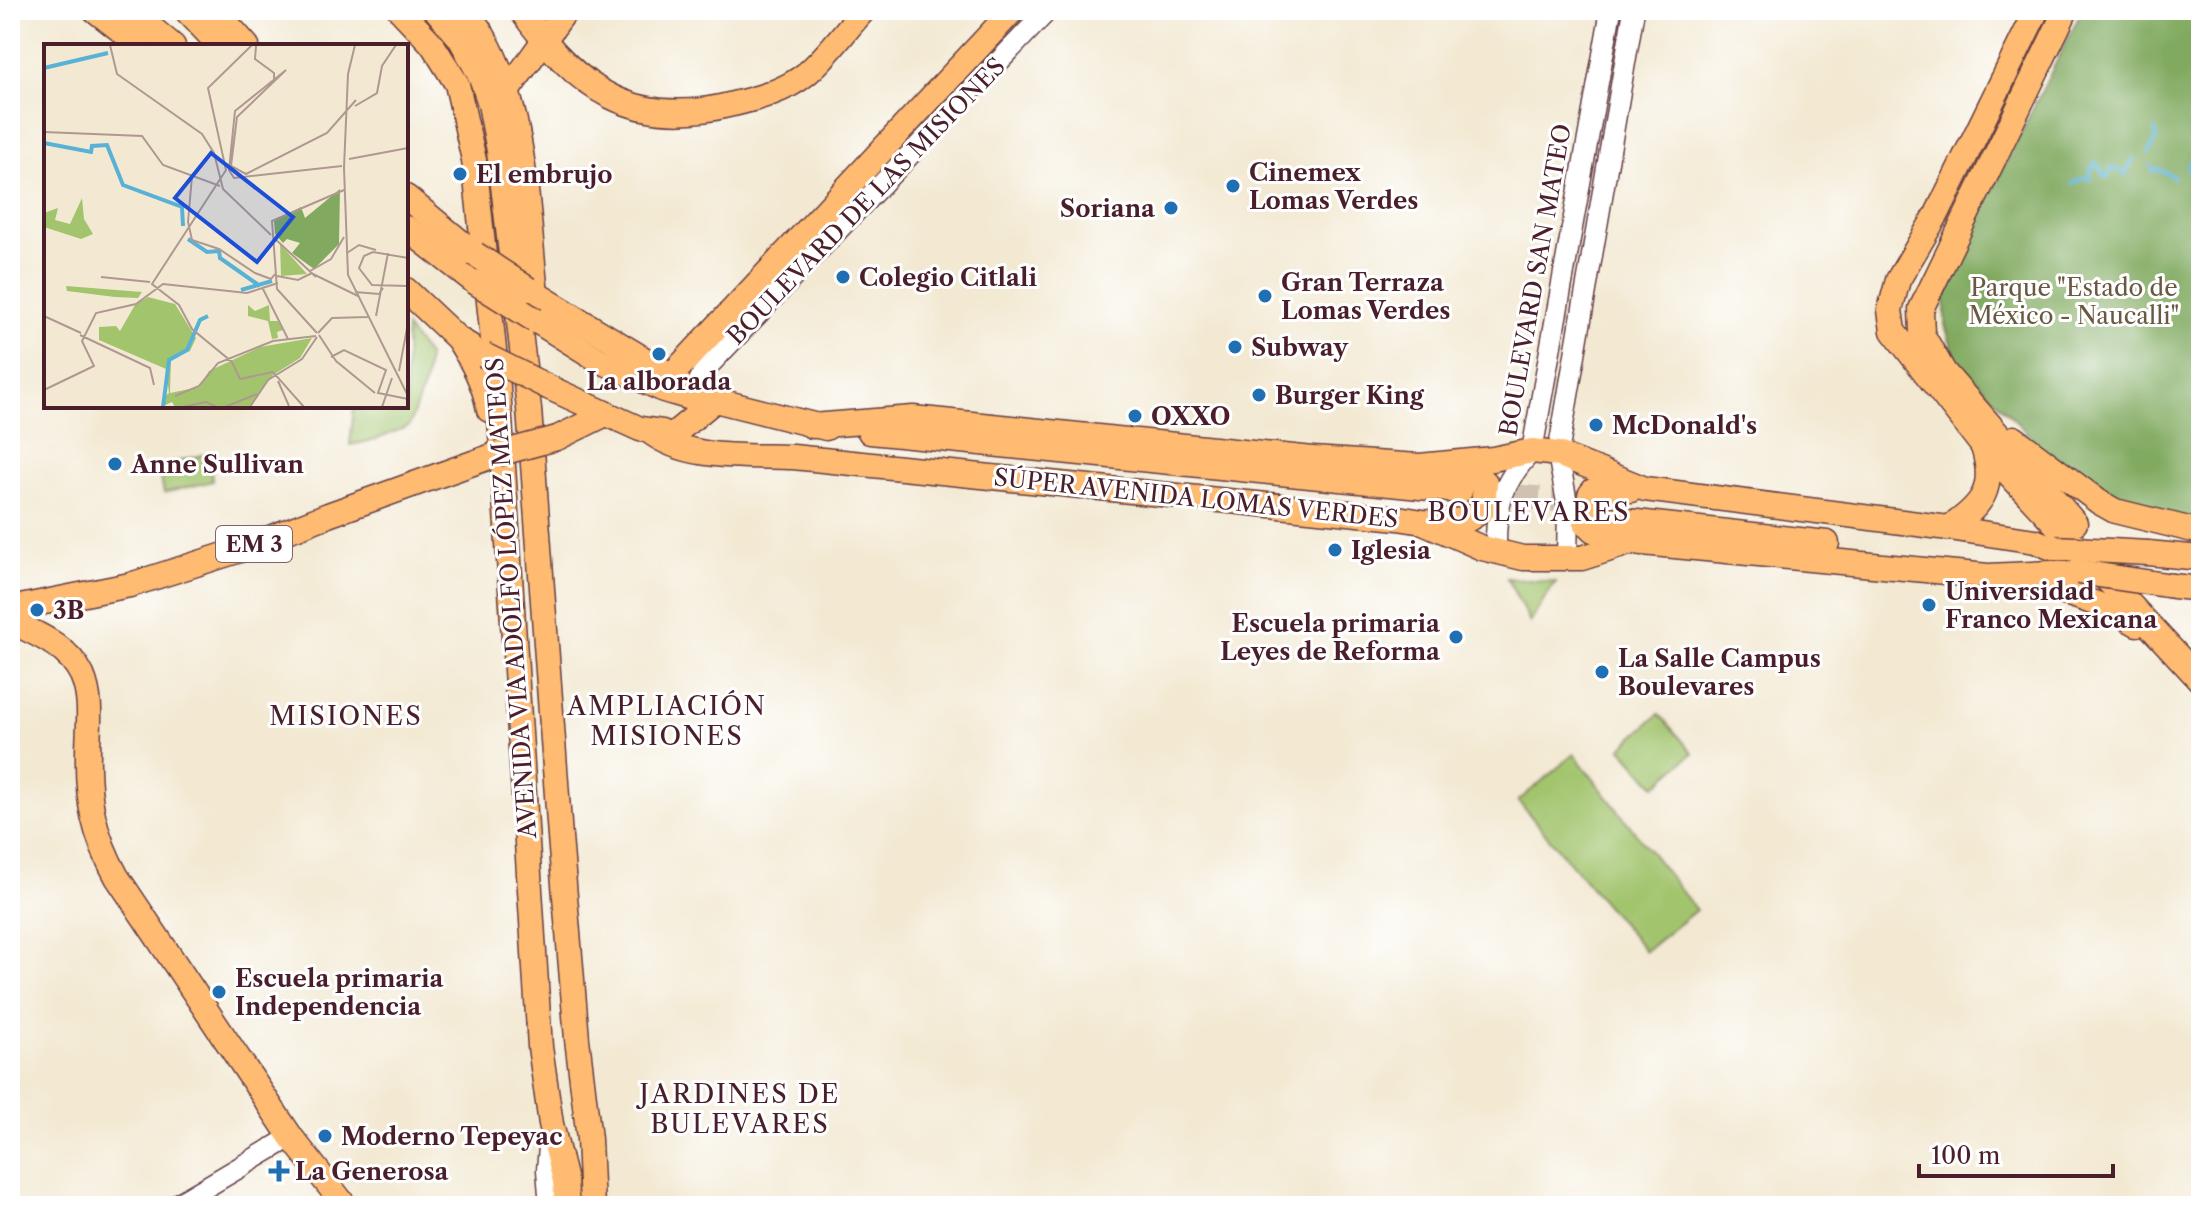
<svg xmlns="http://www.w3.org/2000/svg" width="2211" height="1216" font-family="'Libre Caslon Text',serif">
  <rect width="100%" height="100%" fill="#fff"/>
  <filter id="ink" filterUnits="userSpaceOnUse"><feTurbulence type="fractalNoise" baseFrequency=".0125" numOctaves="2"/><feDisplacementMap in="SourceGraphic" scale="16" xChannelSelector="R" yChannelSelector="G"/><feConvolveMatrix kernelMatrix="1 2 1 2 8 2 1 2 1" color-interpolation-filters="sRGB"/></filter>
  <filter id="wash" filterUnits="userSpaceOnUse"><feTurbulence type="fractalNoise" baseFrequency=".006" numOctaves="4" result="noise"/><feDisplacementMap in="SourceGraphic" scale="32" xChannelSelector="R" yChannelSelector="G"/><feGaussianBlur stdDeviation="1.8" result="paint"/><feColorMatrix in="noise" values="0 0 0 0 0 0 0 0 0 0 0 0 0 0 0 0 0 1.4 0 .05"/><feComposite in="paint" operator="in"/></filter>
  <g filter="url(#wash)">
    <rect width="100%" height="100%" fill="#f3e9d3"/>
    <g fill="#a2c46d" stroke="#76724c" stroke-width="2">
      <polygon points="406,328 428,356 425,382 409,426 375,440 350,445 354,406 406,406"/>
      <polygon points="207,454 213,481 164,493 158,466"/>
      <polygon points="1507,578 1556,582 1550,589 1530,623"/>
      <polygon points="1659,714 1693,753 1655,786 1621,748"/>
      <polygon points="1574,754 1696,910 1645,951 1518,801"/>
    </g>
    <polygon fill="#81aa60" stroke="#666446" stroke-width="2" points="2082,10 2201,10 2201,524 2133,508 2041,448 1956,359 1945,325 1945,298 1966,243"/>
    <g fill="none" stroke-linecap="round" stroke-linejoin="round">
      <g stroke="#59b2d6" stroke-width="4">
        <polyline points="2149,153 2156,140 2155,130"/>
        <polyline points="2151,166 2154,171 2159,169 2174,177"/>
        <polyline points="2187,169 2192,160 2201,160"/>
        <polyline points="2073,184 2082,178 2090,179 2089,172 2096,162 2106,177 2113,168 2125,174 2133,159"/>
      </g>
    </g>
  </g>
  <g filter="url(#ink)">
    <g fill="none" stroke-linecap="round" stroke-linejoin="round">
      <polyline stroke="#d1c1b1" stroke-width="24" stroke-dasharray="24 12" stroke-linecap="butt" points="1480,493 1613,505"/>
      <defs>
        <g id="minor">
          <polyline points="691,398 703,373 712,362 1048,10"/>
          <path d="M1496,552C1495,508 1501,483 1532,451L1611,10"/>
          <polyline points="1567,559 1568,508 1558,454 1634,10"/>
          <polyline points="550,1136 547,1170 550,1206"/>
          <polyline points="174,1206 291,1137"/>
        </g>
        <g id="major">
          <polyline points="95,10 141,46"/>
          <polyline points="130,10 173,46"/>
          <polyline points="186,10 220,46"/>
          <polyline points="215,10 247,46"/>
          <polyline points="400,10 432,44 457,84 474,160 498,387 540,1047 551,1124 565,1181 567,1206"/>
          <polyline points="436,10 460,38 481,77 490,104 499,151 529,409 560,837 577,1039 589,1139 592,1206"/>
          <path d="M465,10C526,81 526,204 536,294"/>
          <path d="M521,10C577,89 633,130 733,104C759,98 785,91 806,74C828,56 845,30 864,10"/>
          <polyline points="2037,10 1937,214 1898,280 1890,310 1893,331 1982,445 2201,681"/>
          <polyline points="2066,10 1921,309 1922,334 1944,372 2075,523"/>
          <polyline points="508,90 566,10"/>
          <polyline points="406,197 475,254"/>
          <polyline points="406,228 475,282"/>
          <polyline points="528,289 662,370 683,387"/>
          <polyline points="406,290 458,339 470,346"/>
          <polyline points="535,320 599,360 664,390 691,398 715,400 826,428"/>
          <path d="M458,339C473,363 484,382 489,410"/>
          <polyline points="671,376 1013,10"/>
          <polyline points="550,388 640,429 662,432"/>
          <polyline points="812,426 913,418 1313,459 1419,466 1493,459 1532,451 1558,454 1645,489 1949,528 2035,541 2052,548"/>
          <path d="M649,431C687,461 747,455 793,457L1398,518L1423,522L1482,548L1523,558H1582L1632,542L1988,576L2073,572"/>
          <polyline points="870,432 1460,491"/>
          <polyline points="675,433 715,400"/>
          <polyline points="557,438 606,414"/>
          <polyline points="2014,438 2099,502 2115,511 2201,532"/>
          <polyline points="1631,490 1593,491 1590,495 1586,523 1593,530 1632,542"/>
          <polyline points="1610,519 1827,543"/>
          <polyline points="1430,522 1467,520 1483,510 1485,482 1445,471"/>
          <path d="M1949,528C1983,505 1996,488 1983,447"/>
          <polyline points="2148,553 2201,558"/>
          <path d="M2022,583C2063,591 2101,602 2137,624"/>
          <polyline points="2173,586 2201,589"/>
          <polyline points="10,609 130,585 237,551 328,515 498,454"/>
          <path d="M10,621C37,634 68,646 82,675C93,700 88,727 88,754C87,800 94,836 117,877L291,1137L345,1206"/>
        </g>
      </defs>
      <use href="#minor" stroke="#633d44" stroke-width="23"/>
      <use href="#major" stroke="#633d44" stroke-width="27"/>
      <use href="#minor" stroke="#fff" stroke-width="20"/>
      <use href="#major" stroke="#febb71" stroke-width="24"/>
      <defs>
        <g id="major-bridge">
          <polyline points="475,254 528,289"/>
          <polyline points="475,282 535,320"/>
          <polyline points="484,355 550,388"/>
          <polyline points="498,454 557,438"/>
          <polyline points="2056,548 2148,553"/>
          <polyline points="2078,572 2173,586"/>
        </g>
      </defs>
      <use href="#major-bridge" stroke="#633d44" stroke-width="27" stroke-linecap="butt"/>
      <use href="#major-bridge" stroke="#febb71" stroke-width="24"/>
    </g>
  </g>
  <g fill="#1f6fb2" stroke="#fff" stroke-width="3">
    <circle cx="460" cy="174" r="8"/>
    <circle cx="1233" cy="186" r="8"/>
    <circle cx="1171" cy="208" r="8"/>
    <circle cx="843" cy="277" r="8"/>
    <circle cx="1265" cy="296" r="8"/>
    <circle cx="1235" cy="347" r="8"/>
    <circle cx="659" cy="354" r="8"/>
    <circle cx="1259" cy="395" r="8"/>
    <circle cx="1135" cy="416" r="8"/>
    <circle cx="1596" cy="425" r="8"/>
    <circle cx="115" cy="464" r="8"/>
    <circle cx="1335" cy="550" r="8"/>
    <circle cx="1929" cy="605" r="8"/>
    <circle cx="37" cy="610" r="8"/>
    <circle cx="1456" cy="637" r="8"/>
    <circle cx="1602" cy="672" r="8"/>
    <circle cx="219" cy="992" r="8"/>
    <circle cx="325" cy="1136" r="8"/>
    <path d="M275 1159h8v8h8v8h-8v8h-8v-8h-8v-8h8z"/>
  </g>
  <g text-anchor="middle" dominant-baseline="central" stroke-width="6" stroke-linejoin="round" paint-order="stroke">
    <rect fill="#fff" stroke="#80626b" stroke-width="2" x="216" y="526" width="76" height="36" rx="6"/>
    <g font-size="22" font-weight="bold" fill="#4a1f2b">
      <text x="254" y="544">EM 3</text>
    </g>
    <g font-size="24" font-weight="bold" fill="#4a1f2b" stroke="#fff" text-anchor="start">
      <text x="1249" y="172">Cinemex<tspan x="1249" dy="28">Lomas Verdes</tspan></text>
      <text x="476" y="174">El embrujo</text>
      <text x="1155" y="208" text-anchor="end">Soriana</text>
      <text x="859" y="277">Colegio Citlali</text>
      <text x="1281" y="282">Gran Terraza<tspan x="1281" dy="28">Lomas Verdes</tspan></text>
      <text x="1251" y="347">Subway</text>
      <text x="659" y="381" text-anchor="middle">La alborada</text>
      <text x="1275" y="395">Burger King</text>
      <text x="1151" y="416">OXXO</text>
      <text x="1612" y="425">McDonald's</text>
      <text x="131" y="464">Anne Sullivan</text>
      <text x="1351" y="550">Iglesia</text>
      <text x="1945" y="591">Universidad<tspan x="1945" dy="28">Franco Mexicana</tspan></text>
      <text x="53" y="610">3B</text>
      <text x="1440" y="623" text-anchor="end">Escuela primaria<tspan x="1440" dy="28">Leyes de Reforma</tspan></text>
      <text x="1618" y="658">La Salle Campus<tspan x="1618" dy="28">Boulevares</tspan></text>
      <text x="235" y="978">Escuela primaria<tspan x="235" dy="28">Independencia</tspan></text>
      <text x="341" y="1136">Moderno Tepeyac</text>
      <text x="295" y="1171">La Generosa</text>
    </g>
    <g font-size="24" fill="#4a1f2b" stroke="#fff">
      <text transform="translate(866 201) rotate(-46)">BOULEVARD DE LAS MISIONES</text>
      <text transform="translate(1535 280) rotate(-80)">BOULEVARD SAN MATEO</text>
      <text transform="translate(1196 498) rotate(6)">SÚPER AVENIDA LOMAS VERDES</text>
      <text transform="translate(511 598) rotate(-94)">AVENIDA VIA ADOLFO LÓPEZ MATEOS</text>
    </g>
    <g font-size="24" fill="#695942" stroke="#fff">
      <text x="2074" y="287">Parque "Estado de<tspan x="2074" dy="28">México - Naucalli"</tspan></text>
    </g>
    <g font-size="26" letter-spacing="2" fill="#4a1f2b" stroke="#fff">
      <text x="1529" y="512">BOULEVARES</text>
      <text x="667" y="706">AMPLIACIÓN<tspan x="667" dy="30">MISIONES</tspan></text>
      <text x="346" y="716">MISIONES</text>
      <text x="740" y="1094">JARDINES DE<tspan x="740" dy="30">BULEVARES</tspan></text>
    </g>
  </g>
  <g transform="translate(44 44)">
    <rect width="364" height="364" fill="#f3e9d3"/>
    <path d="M38,154L40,175L49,190L37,195L0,183V169L14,164L11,176L26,180ZM236,200L263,230L237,232ZM22,242L98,248L94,254L71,253L23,247ZM104,253L131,260L152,294L146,307L127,314L126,349L155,343L165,327L216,303L268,294L256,314L229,331L206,363H131L128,358L119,362L118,354L125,349L122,325L55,296V283L72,282L76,287L91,261ZM204,261L211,267L225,261L226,277H234L239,286L233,288L234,294L228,295L224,277L204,272Z" fill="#a2c46d"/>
    <path d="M296,145L295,200L270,225L248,209L256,199L243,195L239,199L231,190L230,177L257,163L261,174Z" fill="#81aa60"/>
    <path fill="none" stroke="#59b2d6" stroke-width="4" d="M0,24L64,9M0,99L47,108L48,102L63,101L79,141L138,163L139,182M144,195L163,208L175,207L176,214L216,242M197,246L228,237M119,363L125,316L143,306L156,276L164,272"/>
    <path fill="none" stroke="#af9890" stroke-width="2" d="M66,1L73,30L158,90L170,109L179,145L227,191M208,1L164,44L182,126L108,240L135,261L148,285L188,318L196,335L229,328L260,363M311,1L304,30L300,124L304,231L364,352M212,2L211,15L230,29V35M311,62L333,49L338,22L352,1M0,88L98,92L119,121L176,142M305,115L364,104M298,122L190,134L185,126L191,67L242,26L193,73L187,122L202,130L283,89L312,56M148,132L144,178L148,196L175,205L211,229L227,235L231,230M229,193L272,233M303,209L315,201L332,206M364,214L329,208L320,212L315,224L328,241L364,242M266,227L287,215L300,193M269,230L314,252M233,232L254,236L268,229M57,233L106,238M218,243L244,295M311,248L335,250L339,244M0,272L37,289M332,272L344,209M273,289L233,245L228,177L300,146M274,289L288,274L324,273M36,291L106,324L110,341M275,291L292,317L331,349M287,313L300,306L342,326L334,349L364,355M355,327L364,279M234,337L245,362M0,346L50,322L38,297L52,269L92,260L119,240L203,249L234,239M131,352L155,342L174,319L229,297L272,292M138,363L162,358L173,363M181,363L213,350M206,363L224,336L258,315L273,293M338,363L348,334"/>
    <path fill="#1d4ed8" fill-opacity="0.15" stroke="#1d4ed8" stroke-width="4" d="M167,109L249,173L213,218L131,154Z"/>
    <rect width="364" height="364" fill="none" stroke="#4a1f2b" stroke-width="4"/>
  </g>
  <rect width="2211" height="1216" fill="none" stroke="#fff" stroke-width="40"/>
  <path d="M1919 1164v12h194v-12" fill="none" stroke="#4a1f2b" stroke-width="4"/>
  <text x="1931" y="1164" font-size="24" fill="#4a1f2b" stroke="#ffffff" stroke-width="6" paint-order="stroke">100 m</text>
</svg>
